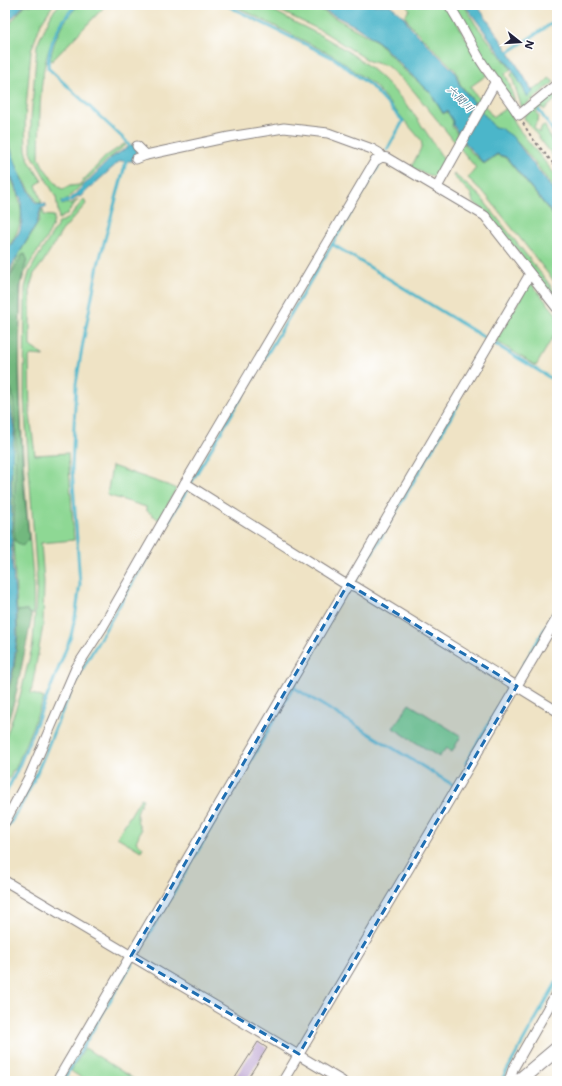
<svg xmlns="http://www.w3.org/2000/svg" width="562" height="1086" font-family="'Shantell Sans','Klee One',sans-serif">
  <rect width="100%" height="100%" fill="#fff"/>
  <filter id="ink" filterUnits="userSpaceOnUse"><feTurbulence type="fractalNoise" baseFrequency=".025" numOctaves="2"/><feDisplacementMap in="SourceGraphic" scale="8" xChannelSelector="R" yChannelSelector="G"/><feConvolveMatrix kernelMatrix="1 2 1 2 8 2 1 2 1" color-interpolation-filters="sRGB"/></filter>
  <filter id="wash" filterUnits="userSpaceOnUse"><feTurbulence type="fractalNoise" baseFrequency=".012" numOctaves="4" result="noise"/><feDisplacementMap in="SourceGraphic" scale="16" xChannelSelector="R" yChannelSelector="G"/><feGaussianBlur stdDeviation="0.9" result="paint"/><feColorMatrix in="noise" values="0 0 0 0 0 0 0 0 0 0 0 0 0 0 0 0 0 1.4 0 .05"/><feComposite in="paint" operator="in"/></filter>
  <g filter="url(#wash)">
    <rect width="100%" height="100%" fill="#efe3c5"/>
    <g fill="#8ed894" stroke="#587d68">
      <polygon points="25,5 53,5 41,23 31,51 25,119 26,149 29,161 42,181 36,185 42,203 37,202 18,170 5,131 5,30"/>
      <path d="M59,5H74C35,49 41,103 39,158L44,168L60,188L63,189L70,186L79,185L106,156L124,144L126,145L108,159L66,200L61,201L62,205L68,203L70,205L78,199L67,214L59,219L56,197L31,153V119L37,45L52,13Z"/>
      <path d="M79,5H106L52,61L50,60C54,38 63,20 79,5Z"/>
      <path d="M233,5C241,5 250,4 258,5C268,6 291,21 302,26C375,61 404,94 445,162L439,173L434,177L411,168L422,146L421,140L374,85L356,72L334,56Z"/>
      <polygon points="268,5 312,5 378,42 402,68 430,92 443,114 447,112 453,121 452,126 469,150 484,164 497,155 506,158 557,220 557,285 486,195 468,178 476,168 412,89 387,66 369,61 324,32"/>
      <path d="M405,5H442L455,19L487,75L470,87L493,117L508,107L517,127L557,177V193C543,175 515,130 494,127L460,84L456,71L411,26L405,16L410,9Z"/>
      <polygon points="452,5 464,5 476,25 511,69 505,74 509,82 515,103 484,61"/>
      <polygon points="514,72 528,97 533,92 532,89 541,86 549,78 554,82 522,108 511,74"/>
      <path d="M551,94L556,99L544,110L542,107L536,112L539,117L534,127L539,133L542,126H545C550,138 557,148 557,161L524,118L525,115Z"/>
      <polygon points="454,174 480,196 557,294 557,301 487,212 473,202 471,194 453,176"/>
      <path d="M8,178H11C25,211 26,222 5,252V179Z"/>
      <polygon points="84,199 86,204 62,231 43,262 34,274 30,287 30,346 44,356 31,355 29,357 30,414 35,455 68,453 74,540 41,543 44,582 43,626 31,693 44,698 15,770 13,770 10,778 5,779 5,740 20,696 33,644 37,581 24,399 25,288 29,273 36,260 59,223 70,217"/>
      <path d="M42,209H43L44,215L54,216C55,237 23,262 21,287C17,358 21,430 26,500C29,538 35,576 33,615L26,610L17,611L12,524V455L15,430L5,373C27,426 10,486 15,541L29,540L23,480L19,380L20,285L27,259L19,261L5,286L19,254L38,223Z"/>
      <polygon points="530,282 557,315 557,330 536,366 496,341"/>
      <polygon points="112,466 173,487 176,489 159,520 146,510 146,507 107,495"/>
      <polygon points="409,704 461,736 452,752 446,748 439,757 393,728"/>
      <path d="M141,798L143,799C137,812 134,816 141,830L136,842L143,847L141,851L117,837Z"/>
      <polygon points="85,1048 137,1081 86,1081 71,1071"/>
    </g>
    <g fill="#72b87e" stroke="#4a6d5c">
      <polygon points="25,254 27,259 20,285 19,380 23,480 29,540 22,546 15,541 14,528 16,430 12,392 5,373 5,287 22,255"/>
      <polygon points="26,610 31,614 31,621 15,699 5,731 5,703 14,669 18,636 17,611"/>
    </g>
    <g fill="#4cb6ca" stroke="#376c82">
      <polygon points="5,5 24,5 5,26"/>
      <polygon points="314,5 390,5 404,17 410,27 455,72 459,84 494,127 500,128 512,136 557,195 557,219 506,157 497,154 484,163 470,149 453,125 453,121 447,111 443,113 430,92 403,67 379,42 355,26"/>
      <path d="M465,5H477C497,34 516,62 533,92L528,97L514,72Z"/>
      <polygon points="5,134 21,177 36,203 46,204 46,207 41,208 36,225 12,265 5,285 5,254 20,231 22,221 21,199 12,178 5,178 5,172 9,171 5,163"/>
      <polygon points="133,144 137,149 133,161 120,161 80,197 78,196 73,201 69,202 70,199 111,158"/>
      <polygon points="5,380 14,430 11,480 12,559 16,611 17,636 13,669 5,698"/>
    </g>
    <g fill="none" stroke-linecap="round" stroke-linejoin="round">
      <g stroke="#4cb6ca" stroke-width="3">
        <path d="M76,5C59,23 48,43 48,68L125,140L131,148"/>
        <polyline points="226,5 335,59 371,86 403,121 387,150"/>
        <polyline points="507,53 557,20"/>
        <polyline points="539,110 557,137"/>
        <polyline points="62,203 73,199"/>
        <polyline points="332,244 557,382"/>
        <polyline points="355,582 459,403"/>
        <polyline points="293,687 453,785"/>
        <polyline points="466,763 557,608"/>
        <polyline points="5,795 19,766 59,667 71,636 76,612 80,584 72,468 76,384 82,348 98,265 127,158"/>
        <path d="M5,830C41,782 53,720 83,668C180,500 280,333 379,165"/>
        <polyline points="63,1081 314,652"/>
        <polyline points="501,1081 557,981"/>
      </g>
    </g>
    <g id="blocks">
      <polygon fill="#bfa8d3" points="258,1042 267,1048 246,1081 233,1081"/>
    </g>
  </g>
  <g filter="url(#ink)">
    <use href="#blocks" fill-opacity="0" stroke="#888280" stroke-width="1"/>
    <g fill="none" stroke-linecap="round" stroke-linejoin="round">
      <defs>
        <g id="minor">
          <path d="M449,5C461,23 470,43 481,61C493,80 507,96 519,115L557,84"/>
          <polyline points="137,146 146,155"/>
          <polyline points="136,159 146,155 229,137 284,128 328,133 372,149 379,153 382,157"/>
          <polyline points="437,187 496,81"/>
          <polyline points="185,483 342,582 356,587 557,711"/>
          <polyline points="5,822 30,775 76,668 102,628 185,483 375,161 382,157 387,158 485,216 557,308"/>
          <polyline points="5,881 342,1081"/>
          <polyline points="57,1081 530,274"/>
          <polyline points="283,1081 557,618"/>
          <polyline points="512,1081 510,1078 513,1069 557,992"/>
        </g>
        <polyline id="primary" points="519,1081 557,1049"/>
      </defs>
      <use href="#minor" stroke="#888280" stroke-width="11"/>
      <use href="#primary" stroke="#888280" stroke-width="16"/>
      <polyline stroke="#888280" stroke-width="2" stroke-dasharray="3 3" stroke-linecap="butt" points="523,123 532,138 557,168"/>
      <use href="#minor" stroke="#fff" stroke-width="9"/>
      <use href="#primary" stroke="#fff" stroke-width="14"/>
    </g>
  </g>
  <path fill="#1f6fb2" fill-opacity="0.2" stroke="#1f6fb2" stroke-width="3" stroke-dasharray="8 5" stroke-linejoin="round" d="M348,584L517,686L299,1054L131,956Z"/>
  <g text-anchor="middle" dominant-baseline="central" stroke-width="3" stroke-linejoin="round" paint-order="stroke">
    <g font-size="11" font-style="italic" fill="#335d74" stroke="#fff">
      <text transform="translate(460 99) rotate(45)">六間川</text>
    </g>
  </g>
  <rect width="562" height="1086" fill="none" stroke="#fff" stroke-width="20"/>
  <g transform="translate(520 42) rotate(107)" stroke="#ffffff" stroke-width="3" paint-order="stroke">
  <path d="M0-3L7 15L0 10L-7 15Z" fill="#22223b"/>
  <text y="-6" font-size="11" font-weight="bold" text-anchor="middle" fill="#22223b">N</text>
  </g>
</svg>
